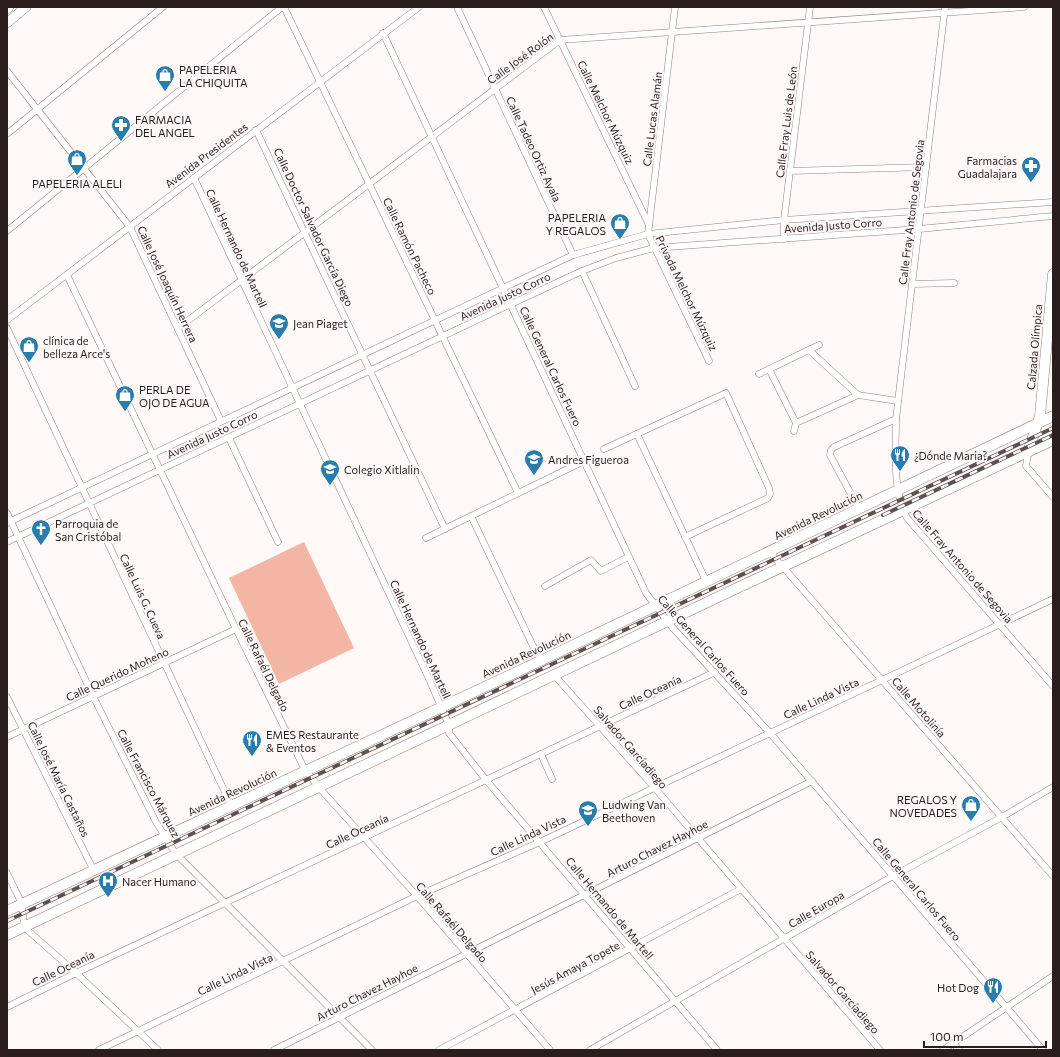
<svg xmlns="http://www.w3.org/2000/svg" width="1060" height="1057" font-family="Commissioner,sans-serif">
  <rect width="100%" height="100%" fill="#fef8f6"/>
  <polygon fill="#f3b6a5" points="304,542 354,648 279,684 229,578"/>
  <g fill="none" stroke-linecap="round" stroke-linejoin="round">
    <defs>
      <g id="street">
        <polyline points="284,7 518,493"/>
        <polyline points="457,7 573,255"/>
        <polyline points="544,7 649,225"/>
        <polyline points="675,7 648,234 709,361"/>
        <path d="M945,7L896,419C896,449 892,491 907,518L1053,686"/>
        <polyline points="383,33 646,593 672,627 770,733 1043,1050"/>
        <polyline points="7,71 130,227 221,421"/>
        <polyline points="256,130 445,529"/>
        <polyline points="7,134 163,7"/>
        <polyline points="790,171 926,167"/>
        <polyline points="194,178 430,681 449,725 449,733 486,780 717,1050"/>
        <polyline points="7,231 282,7"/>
        <polyline points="784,239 784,220 810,7"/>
        <polyline points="582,271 635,386"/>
        <polyline points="67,275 236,629 305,770 323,792 417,896 550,1050"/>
        <polyline points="912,284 954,283"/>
        <polyline points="7,320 419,7"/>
        <polyline points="7,328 231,805"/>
        <polyline points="178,328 560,40 1024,7"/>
        <polyline points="809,350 858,395 898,401"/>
        <polyline points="769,369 796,423 794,431"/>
        <polyline points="759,374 819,345"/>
        <polyline points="796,423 858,395"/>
        <polyline points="637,434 706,581"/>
        <polyline points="229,438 278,542"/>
        <polyline points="604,449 726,393 769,488 770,494 768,498 685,537"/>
        <polyline points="1028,452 1026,466 1053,497"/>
        <polyline points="859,509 830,455 831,450 834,447 896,419"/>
        <polyline points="7,513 93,696 156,822 176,854 372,1050"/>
        <polyline points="471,516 533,646 542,660"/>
        <polyline points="7,523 573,255 648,234 784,220 1053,202"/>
        <polyline points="426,538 584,461"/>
        <polyline points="7,542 511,304 582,271 616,258 654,248 919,229 1053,216"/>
        <polyline points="769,551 1053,876"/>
        <polyline points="545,586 591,560 601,571 628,557"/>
        <polyline points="555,676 654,787 880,1050"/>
        <polyline points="7,697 94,871"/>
        <polyline points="7,737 236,629"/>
        <polyline points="541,754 552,779"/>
        <polyline points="7,873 22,904 24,927 76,973 158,1050"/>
        <polyline points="7,1007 76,973 715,672"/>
        <polyline points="953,1043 959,1050"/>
        <polyline points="99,1050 417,896 540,842 1053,599"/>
        <polyline points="274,1050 812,781"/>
        <polyline points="439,1050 741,889"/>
        <polyline points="590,1050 893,876 1002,817 1053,787"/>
        <polyline points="943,1050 1053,976"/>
      </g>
      <g id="secondary">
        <polyline points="7,9 9,7"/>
        <polyline points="7,23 26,7"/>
      </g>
      <g id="primary">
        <polyline points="1028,452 1040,416 1053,274"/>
        <polyline points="7,911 542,660 1053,416"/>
        <polyline points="7,935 735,589 1053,440"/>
      </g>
    </defs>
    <use href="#street" stroke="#9a7f77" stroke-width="7"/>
    <use href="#secondary" stroke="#9a7f77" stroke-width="10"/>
    <use href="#primary" stroke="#9a7f77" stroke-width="11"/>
    <use href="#street" stroke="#fff" stroke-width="6"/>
    <use href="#secondary" stroke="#fff" stroke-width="9"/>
    <use href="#primary" stroke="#fff" stroke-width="10"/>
    <defs>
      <g id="rail">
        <polyline points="883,515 1053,435"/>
        <polyline points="7,921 1053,428"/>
      </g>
    </defs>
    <use href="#rail" stroke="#5c524f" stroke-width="4"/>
    <use href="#rail" stroke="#fef8f6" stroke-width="2.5" stroke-dasharray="8" stroke-linecap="butt"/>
  </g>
  <defs>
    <symbol id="shop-pin" viewBox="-11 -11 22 30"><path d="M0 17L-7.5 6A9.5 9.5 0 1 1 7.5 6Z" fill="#277dac" stroke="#fef8f6"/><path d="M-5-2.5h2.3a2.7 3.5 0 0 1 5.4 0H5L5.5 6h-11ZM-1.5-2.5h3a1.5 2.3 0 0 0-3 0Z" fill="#fff"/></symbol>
    <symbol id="pharmacy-pin" viewBox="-11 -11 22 30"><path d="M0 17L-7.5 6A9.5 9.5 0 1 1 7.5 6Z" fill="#277dac" stroke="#fef8f6"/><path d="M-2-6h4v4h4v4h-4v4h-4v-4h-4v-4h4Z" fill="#fff"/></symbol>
    <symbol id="school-pin" viewBox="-11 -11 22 30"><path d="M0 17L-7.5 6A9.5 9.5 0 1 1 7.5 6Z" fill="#277dac" stroke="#fef8f6"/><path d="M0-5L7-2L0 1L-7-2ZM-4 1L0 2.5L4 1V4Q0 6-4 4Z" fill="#fff"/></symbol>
    <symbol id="restaurant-pin" viewBox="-11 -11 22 30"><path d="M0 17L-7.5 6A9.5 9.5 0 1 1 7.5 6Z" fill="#277dac" stroke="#fef8f6"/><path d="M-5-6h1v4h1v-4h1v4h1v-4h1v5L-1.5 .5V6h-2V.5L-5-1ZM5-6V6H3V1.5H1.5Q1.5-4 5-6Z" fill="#fff"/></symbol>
    <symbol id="church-pin" viewBox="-11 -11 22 30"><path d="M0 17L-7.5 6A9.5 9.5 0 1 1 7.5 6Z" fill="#277dac" stroke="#fef8f6"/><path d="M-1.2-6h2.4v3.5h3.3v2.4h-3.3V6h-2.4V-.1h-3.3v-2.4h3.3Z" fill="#fff"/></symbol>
    <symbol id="hospital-pin" viewBox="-11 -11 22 30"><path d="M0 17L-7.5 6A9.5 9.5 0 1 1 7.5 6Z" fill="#277dac" stroke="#fef8f6"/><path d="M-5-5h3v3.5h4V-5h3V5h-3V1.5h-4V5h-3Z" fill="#fff"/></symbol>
  </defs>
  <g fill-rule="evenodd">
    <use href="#shop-pin" x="154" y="64" width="22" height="30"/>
    <use href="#pharmacy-pin" x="110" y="114" width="22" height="30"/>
    <use href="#shop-pin" x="66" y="148" width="22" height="30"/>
    <use href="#pharmacy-pin" x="1020" y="155" width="22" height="30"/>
    <use href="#shop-pin" x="609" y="212" width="22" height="30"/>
    <use href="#school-pin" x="268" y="312" width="22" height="30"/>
    <use href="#shop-pin" x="18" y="335" width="22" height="30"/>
    <use href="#shop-pin" x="114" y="384" width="22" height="30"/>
    <use href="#restaurant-pin" x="889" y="444" width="22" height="30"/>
    <use href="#school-pin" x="523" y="448" width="22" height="30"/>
    <use href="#school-pin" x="319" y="458" width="22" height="30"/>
    <use href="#church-pin" x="30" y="518" width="22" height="30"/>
    <use href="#restaurant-pin" x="241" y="729" width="22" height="30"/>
    <use href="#shop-pin" x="960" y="794" width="22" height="30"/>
    <use href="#school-pin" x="577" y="799" width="22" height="30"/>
    <use href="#hospital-pin" x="97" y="870" width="22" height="30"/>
    <use href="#restaurant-pin" x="982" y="976" width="22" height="30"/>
  </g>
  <g text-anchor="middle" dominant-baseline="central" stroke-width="4" stroke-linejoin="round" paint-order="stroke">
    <g font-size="11" fill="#291e1b" stroke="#fef8f6">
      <text transform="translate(520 58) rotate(-36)">Calle José Rolón</text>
      <text transform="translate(606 112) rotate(64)">Calle Melchor Múzquiz</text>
      <text transform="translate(652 119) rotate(-83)">Calle Lucas Alamán</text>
      <text transform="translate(786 122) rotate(-83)">Calle Fray Luis de León</text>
      <text transform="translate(534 149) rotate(65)">Calle Tadeo Ortiz Ayala</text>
      <text transform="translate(206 155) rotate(-37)">Avenida Presidentes</text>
      <text transform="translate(911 212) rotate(-83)">Calle Fray Antonio de Segovia</text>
      <text transform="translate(833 225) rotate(-4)">Avenida Justo Corro</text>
      <text transform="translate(314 227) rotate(65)">Calle Doctor Salvador García Diego</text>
      <text transform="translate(410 246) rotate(64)">Calle Ramón Pacheco</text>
      <text transform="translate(237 248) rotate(65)">Calle Hernando de Martell</text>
      <text transform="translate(168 284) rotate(65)">Calle José Joaquín Herrera</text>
      <text transform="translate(687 293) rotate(64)">Privada Melchor Múzquiz</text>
      <text transform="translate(505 296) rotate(-25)">Avenida Justo Corro</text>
      <text transform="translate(1034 347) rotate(-85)">Calzada Olímpica</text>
      <text transform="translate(551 366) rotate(65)">Calle General Carlos Fuero</text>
      <text transform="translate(212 434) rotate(-25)">Avenida Justo Corro</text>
      <text transform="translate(818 515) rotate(-26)">Avenida Revolución</text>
      <text transform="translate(963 566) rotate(49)">Calle Fray Antonio de Segovia</text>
      <text transform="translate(143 596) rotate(65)">Calle Luis G. Cueva</text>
      <text transform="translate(421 639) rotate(65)">Calle Hernando de Martell</text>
      <text transform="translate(704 645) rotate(48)">Calle General Carlos Fuero</text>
      <text transform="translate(526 654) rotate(-25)">Avenida Revolución</text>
      <text transform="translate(264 665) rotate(64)">Calle Rafaél Delgado</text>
      <text transform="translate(117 674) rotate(-25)">Calle Querido Moheno</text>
      <text transform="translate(650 692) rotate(-25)">Calle Oceanía</text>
      <text transform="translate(821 698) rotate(-25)">Calle Linda Vista</text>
      <text transform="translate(919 707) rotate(49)">Calle Motolinía</text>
      <text transform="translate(631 747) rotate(49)">Salvador Garcíadiego</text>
      <text transform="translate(59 779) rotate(64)">Calle José María Castaños</text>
      <text transform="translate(149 783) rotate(62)">Calle Francisco Márquez</text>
      <text transform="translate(232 792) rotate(-25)">Avenida Revolución</text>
      <text transform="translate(357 831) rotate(-25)">Calle Oceanía</text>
      <text transform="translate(528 835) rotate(-25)">Calle Linda Vista</text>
      <text transform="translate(657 848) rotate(-27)">Arturo Chavez Hayhoe</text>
      <text transform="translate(917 889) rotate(50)">Calle General Carlos Fuero</text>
      <text transform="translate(610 908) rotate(50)">Calle Hernando de Martell</text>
      <text transform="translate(816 909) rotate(-30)">Calle Europa</text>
      <text transform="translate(452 922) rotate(49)">Calle Rafaél Delgado</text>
      <text transform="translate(575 967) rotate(-28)">Jesús Amaya Topete</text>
      <text transform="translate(63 968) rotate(-26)">Calle Oceanía</text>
      <text transform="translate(235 974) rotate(-26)">Calle Linda Vista</text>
      <text transform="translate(367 992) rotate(-27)">Arturo Chavez Hayhoe</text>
      <text transform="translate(843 992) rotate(49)">Salvador Garcíadiego</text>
    </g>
    <g font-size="11" fill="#291e1b" stroke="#fef8f6" text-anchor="start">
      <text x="179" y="69">PAPELERIA<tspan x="179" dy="13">LA CHIQUITA</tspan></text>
      <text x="135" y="119">FARMACIA<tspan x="135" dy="13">DEL ANGEL</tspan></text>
      <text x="1017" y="160" text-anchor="end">Farmacias<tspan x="1017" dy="13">Guadalajara</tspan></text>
      <text x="77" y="183" text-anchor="middle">PAPELERIA ALELI</text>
      <text x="606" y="217" text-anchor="end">PAPELERIA<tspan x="606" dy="13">Y REGALOS</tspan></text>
      <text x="293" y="323">Jean Piaget</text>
      <text x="43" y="340">clínica de<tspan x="43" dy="13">belleza Arce's</tspan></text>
      <text x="139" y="389">PERLA DE<tspan x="139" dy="13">OJO DE AGUA</tspan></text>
      <text x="914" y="455">¿Dónde Maria?</text>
      <text x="548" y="459">Andres Figueroa</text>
      <text x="344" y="469">Colegio Xitlalin</text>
      <text x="55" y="523">Parroquia de<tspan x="55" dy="13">San Cristóbal</tspan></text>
      <text x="266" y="734">EMES Restaurante<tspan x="266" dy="13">&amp; Eventos</tspan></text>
      <text x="957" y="799" text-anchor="end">REGALOS Y<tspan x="957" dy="13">NOVEDADES</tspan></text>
      <text x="602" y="804">Ludwing Van<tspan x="602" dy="13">Beethoven</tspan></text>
      <text x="122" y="881">Nacer Humano</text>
      <text x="979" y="987" text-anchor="end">Hot Dog</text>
    </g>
  </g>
  <rect width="1060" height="1057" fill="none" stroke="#291e1b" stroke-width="16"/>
  <path d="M924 1041v6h122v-6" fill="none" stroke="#291e1b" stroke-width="2"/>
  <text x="930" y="1041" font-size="12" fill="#291e1b" stroke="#fef8f6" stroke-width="3" paint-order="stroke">100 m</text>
</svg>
